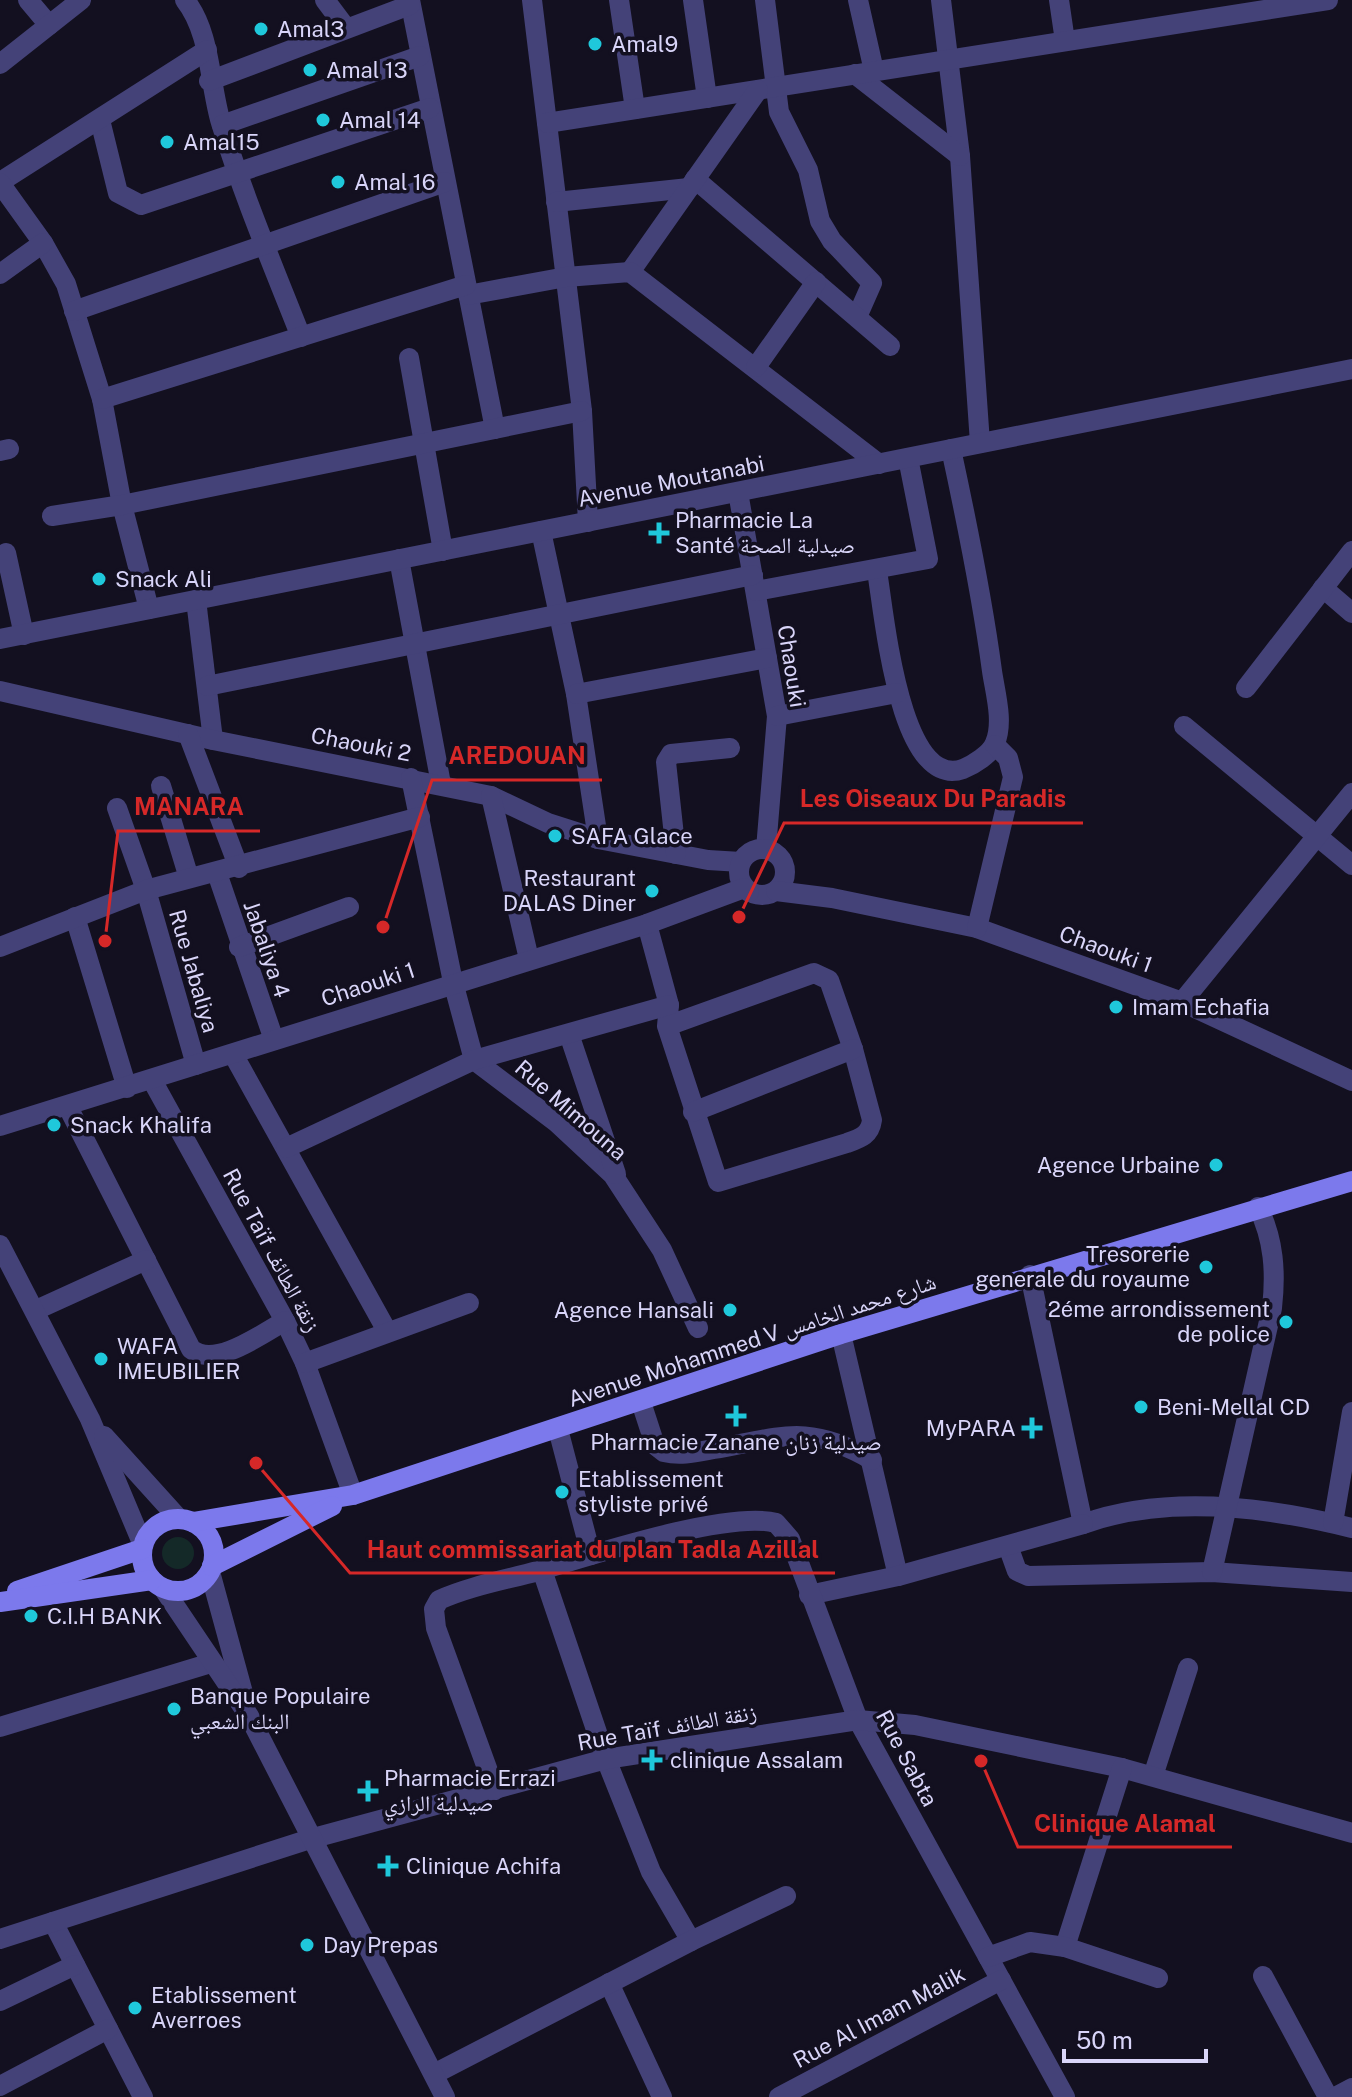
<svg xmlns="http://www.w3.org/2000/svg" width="1352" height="2097" font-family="'Public Sans','Noto Naskh Arabic',sans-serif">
  <rect width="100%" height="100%" fill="#131020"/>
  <circle fill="#142928" cx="178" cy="1553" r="16"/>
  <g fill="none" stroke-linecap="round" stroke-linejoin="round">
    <g stroke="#444278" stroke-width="20">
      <polyline points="28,0 49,25"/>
      <path d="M185,0C211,33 209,82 221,123C243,195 273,266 301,337"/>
      <polyline points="325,0 346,28"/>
      <polyline points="410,0 495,429"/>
      <polyline points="532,0 582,411 588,522"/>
      <polyline points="619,0 635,109"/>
      <polyline points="693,0 707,98"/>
      <polyline points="765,0 779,112 808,170 820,221 832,241 872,283 857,317"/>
      <polyline points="858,0 874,71"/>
      <polyline points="941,0 960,156 980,443"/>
      <polyline points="1059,0 1065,41"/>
      <polyline points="0,64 81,0"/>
      <polyline points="855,74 960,156"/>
      <polyline points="209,81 410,5"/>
      <polyline points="100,120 118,193 141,205 430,108"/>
      <polyline points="547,123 1328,0"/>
      <polyline points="222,125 420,56"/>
      <polyline points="695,179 890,346"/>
      <polyline points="0,182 207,50"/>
      <polyline points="0,183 43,243 66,284 102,399 122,505 149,609"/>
      <polyline points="556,202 689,188"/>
      <polyline points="630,272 758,90"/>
      <polyline points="0,274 43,243"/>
      <polyline points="468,295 566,277 630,272 879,464"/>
      <polyline points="74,311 445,182"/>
      <polyline points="409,358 443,551"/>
      <polyline points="756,367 816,282"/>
      <polyline points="102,399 466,285"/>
      <polyline points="0,451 9,449"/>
      <polyline points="738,492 777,716 766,849"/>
      <polyline points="52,516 122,505 582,411"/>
      <polyline points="541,531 576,694 598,839"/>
      <polyline points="6,553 24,635"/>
      <polyline points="399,559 441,784"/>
      <path d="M877,571C884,611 899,791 963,769C973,765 991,754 995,743C1004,722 995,692 992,671C982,596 967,523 951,449"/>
      <polyline points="1323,588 1352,613"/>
      <polyline points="756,591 928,559 908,458"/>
      <polyline points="196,600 213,740"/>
      <polyline points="207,686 753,575"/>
      <polyline points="1246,688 1352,551"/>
      <polyline points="0,691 213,740 491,796 548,823 598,839 708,860 741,862"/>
      <polyline points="576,694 767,658"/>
      <polyline points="777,716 897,693"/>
      <polyline points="1184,726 1352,865"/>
      <polyline points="188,734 239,868"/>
      <polyline points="411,778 453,982 474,1060 556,1122 613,1175 662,1250 698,1328"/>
      <polyline points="161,786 189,878"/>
      <polyline points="491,796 529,959"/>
      <polyline points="117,808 146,890 196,1065"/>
      <circle cx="762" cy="872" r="23"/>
      <polyline points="676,854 666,762 671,754 730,748"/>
      <polyline points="217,873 274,1040"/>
      <polyline points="776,891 832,898 977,928 1182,1002 1352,1081"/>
      <polyline points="75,917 127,1088"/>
      <path d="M647,924L669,1005L667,1026L718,1182L847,1143C861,1138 870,1135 872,1120L853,1049L829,980L814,973L667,1026"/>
      <polyline points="977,928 1013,777 1008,758 995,745"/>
      <polyline points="0,947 146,890 420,817"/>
      <polyline points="239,947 349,907"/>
      <polyline points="1182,1002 1352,793"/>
      <polyline points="569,1034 616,1174"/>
      <polyline points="233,1054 387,1331"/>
      <polyline points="152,1080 285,1321 305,1363 353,1495"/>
      <path d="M68,1107L191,1349C215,1369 263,1333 285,1321"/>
      <polyline points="693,1112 853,1049"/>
      <polyline points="0,1126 647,924 744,888 749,892"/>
      <polyline points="286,1148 474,1060 669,1005"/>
      <path d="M1030,1275L1083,1524C1166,1494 1268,1507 1352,1528"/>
      <polyline points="36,1310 146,1260"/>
      <polyline points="841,1334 898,1576"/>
      <polyline points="305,1363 469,1303"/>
      <path d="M641,1402L655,1445L664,1452C681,1456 697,1452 714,1449C782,1437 808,1423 872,1460"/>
      <polyline points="558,1429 591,1555"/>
      <polyline points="1333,1523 1352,1412"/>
      <polyline points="1008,1546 1017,1571 1028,1576 1212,1572 1352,1582"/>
      <polyline points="542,1570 606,1759 651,1872 691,1941"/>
      <path d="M1212,1572L1272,1308C1276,1272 1274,1240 1258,1207"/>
      <polyline points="809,1595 898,1576 1083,1524"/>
      <polyline points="0,1727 211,1663"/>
      <polyline points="1153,1776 1188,1668"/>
      <path d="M495,1790L436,1628L434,1609L439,1600C470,1586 505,1580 538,1571C589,1556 729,1510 776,1523L790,1539L858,1720L1065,2097"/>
      <polyline points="53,1922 143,2097"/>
      <polyline points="0,1939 310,1839 606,1759 858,1720 915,1725 1122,1768 1352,1833"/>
      <polyline points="1065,1947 1122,1768"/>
      <polyline points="988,1957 1030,1942 1065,1947 1158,1978"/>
      <polyline points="1263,1976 1328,2097"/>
      <polyline points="609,1983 662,2097"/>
      <polyline points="0,2001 75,1965"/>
      <polyline points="434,2074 691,1941 786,1896"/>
      <polyline points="0,2086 108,2029"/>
      <polyline points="779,2097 1001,1980"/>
      <polyline points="1335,2097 1352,2088"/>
    </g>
    <g stroke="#444278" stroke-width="20">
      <polyline points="0,639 1352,369"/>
      <polyline points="0,1245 90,1419 143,1545"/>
      <polyline points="104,1436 179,1519"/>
      <polyline points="210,1572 246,1704"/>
      <polyline points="163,1588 249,1716 445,2097"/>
    </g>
    <g stroke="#7c79ec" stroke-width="20">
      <circle cx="178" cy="1555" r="36"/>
      <polyline points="193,1522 353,1495 841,1334 1352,1181"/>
      <polyline points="212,1566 332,1506"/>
      <polyline points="17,1591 142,1549"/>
      <polyline points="0,1602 152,1580"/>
    </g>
  </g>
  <g fill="#1fc8db" stroke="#131020" stroke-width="3">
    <circle cx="261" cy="29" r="8"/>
    <circle cx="595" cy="44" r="8"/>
    <circle cx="310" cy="70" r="8"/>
    <circle cx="323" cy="120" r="8"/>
    <circle cx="167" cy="142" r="8"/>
    <circle cx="338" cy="182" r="8"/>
    <path d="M655 521h8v8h8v8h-8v8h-8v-8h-8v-8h8z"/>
    <circle cx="99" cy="579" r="8"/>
    <circle cx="555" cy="836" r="8"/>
    <circle cx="652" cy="891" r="8"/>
    <circle cx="1116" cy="1007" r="8"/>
    <circle cx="54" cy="1125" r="8"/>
    <circle cx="1216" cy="1165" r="8"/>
    <circle cx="1206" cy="1267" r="8"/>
    <circle cx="730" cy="1310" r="8"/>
    <circle cx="1286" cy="1322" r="8"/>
    <circle cx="101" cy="1359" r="8"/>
    <circle cx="1141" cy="1407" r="8"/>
    <path d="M732 1404h8v8h8v8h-8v8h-8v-8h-8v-8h8z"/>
    <path d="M1028 1416h8v8h8v8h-8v8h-8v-8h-8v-8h8z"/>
    <circle cx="562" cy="1492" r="8"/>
    <circle cx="31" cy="1616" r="8"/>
    <circle cx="174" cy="1709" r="8"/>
    <path d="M648 1748h8v8h8v8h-8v8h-8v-8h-8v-8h8z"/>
    <path d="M364 1779h8v8h8v8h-8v8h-8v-8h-8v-8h8z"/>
    <path d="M384 1854h8v8h8v8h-8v8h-8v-8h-8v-8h8z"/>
    <circle cx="307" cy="1945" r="8"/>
    <circle cx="135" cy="2008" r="8"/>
  </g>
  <g text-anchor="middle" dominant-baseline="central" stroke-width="7" stroke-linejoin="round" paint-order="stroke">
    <g font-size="22" fill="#d9d5f9" stroke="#131020" text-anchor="start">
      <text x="277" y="29">Amal3</text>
      <text x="611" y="44">Amal9</text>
      <text x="326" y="70">Amal 13</text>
      <text x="339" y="120">Amal 14</text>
      <text x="183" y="142">Amal15</text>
      <text x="354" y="182">Amal 16</text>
      <text x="675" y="520">Pharmacie La<tspan x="675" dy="25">Santé صيدلية الصحة</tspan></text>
      <text x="115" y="579">Snack Ali</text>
      <text x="571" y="836">SAFA Glace</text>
      <text x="636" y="878" text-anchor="end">Restaurant<tspan x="636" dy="25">DALAS Diner</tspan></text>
      <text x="1132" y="1007">Imam Echafia</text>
      <text x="70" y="1125">Snack Khalifa</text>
      <text x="1200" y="1165" text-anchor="end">Agence Urbaine</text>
      <text x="1190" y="1254" text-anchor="end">Tresorerie<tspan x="1190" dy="25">generale du royaume</tspan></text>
      <text x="1270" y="1309" text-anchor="end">2éme arrondissement<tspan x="1270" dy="25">de police</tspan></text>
      <text x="714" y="1310" text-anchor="end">Agence Hansali</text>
      <text x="117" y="1346">WAFA<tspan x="117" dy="25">IMEUBILIER</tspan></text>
      <text x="1157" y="1407">Beni-Mellal CD</text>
      <text x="1016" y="1428" text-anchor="end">MyPARA</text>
      <text x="736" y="1442" text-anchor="middle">Pharmacie Zanane صيدلية زنان</text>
      <text x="578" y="1479">Etablissement<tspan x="578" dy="25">styliste privé</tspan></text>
      <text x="47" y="1616">C.I.H BANK</text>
      <text x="190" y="1696">Banque Populaire<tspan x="190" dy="25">البنك الشعبي</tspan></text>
      <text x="670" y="1760">clinique Assalam</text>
      <text x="384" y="1778">Pharmacie Errazi<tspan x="384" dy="25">صيدلية الرازي</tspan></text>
      <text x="406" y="1866">Clinique Achifa</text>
      <text x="323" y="1945">Day Prepas</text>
      <text x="151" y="1995">Etablissement<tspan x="151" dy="25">Averroes</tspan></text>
    </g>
    <g font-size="22" fill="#d9d5f9" stroke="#131020">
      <text transform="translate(671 481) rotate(-11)">Avenue Moutanabi</text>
      <text transform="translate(792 666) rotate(81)">Chaouki</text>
      <text transform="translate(361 744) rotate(11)">Chaouki 2</text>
      <text transform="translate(267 949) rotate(71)">Jabaliya 4</text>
      <text transform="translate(1106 949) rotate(20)">Chaouki 1</text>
      <text transform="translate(194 971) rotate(74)">Rue Jabaliya</text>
      <text transform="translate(368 984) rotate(-18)">Chaouki 1</text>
      <text transform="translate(571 1110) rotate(41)">Rue Mimouna</text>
      <text transform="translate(272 1250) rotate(62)">Rue Taïf زنقة الطائف</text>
      <text transform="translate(752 1340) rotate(-18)">Avenue Mohammed V شارع محمد الخامس</text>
      <text transform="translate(667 1727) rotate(-10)">Rue Taïf زنقة الطائف</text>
      <text transform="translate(907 1758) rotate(62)">Rue Sabta</text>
      <text transform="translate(879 2017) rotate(-28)">Rue Al Imam Malik</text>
    </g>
  </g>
  <path fill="none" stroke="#d62828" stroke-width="3" d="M383 927L432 780H602M739 917L784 823H1083M105 941L118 831H260M256 1463L350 1573H835M981 1761L1018 1847H1232"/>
  <g fill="#d62828" stroke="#131020" stroke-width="3">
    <circle cx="383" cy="927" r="8"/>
    <circle cx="739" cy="917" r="8"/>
    <circle cx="105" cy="941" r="8"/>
    <circle cx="256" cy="1463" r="8"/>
    <circle cx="981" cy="1761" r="8"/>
  </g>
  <g font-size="24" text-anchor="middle" font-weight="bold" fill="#d62828" stroke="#131020" stroke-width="7" stroke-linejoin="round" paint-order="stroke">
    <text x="517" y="764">AREDOUAN</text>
    <text x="933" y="807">Les Oiseaux Du Paradis</text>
    <text x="189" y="815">MANARA</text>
    <text x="593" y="1558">Haut commissariat du plan Tadla Azillal</text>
    <text x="1125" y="1832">Clinique Alamal</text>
  </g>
  <path d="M1064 2049v12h142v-12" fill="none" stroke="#d9d5f9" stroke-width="4"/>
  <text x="1076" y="2049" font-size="24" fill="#d9d5f9" stroke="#131020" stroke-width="6" paint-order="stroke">50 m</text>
</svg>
